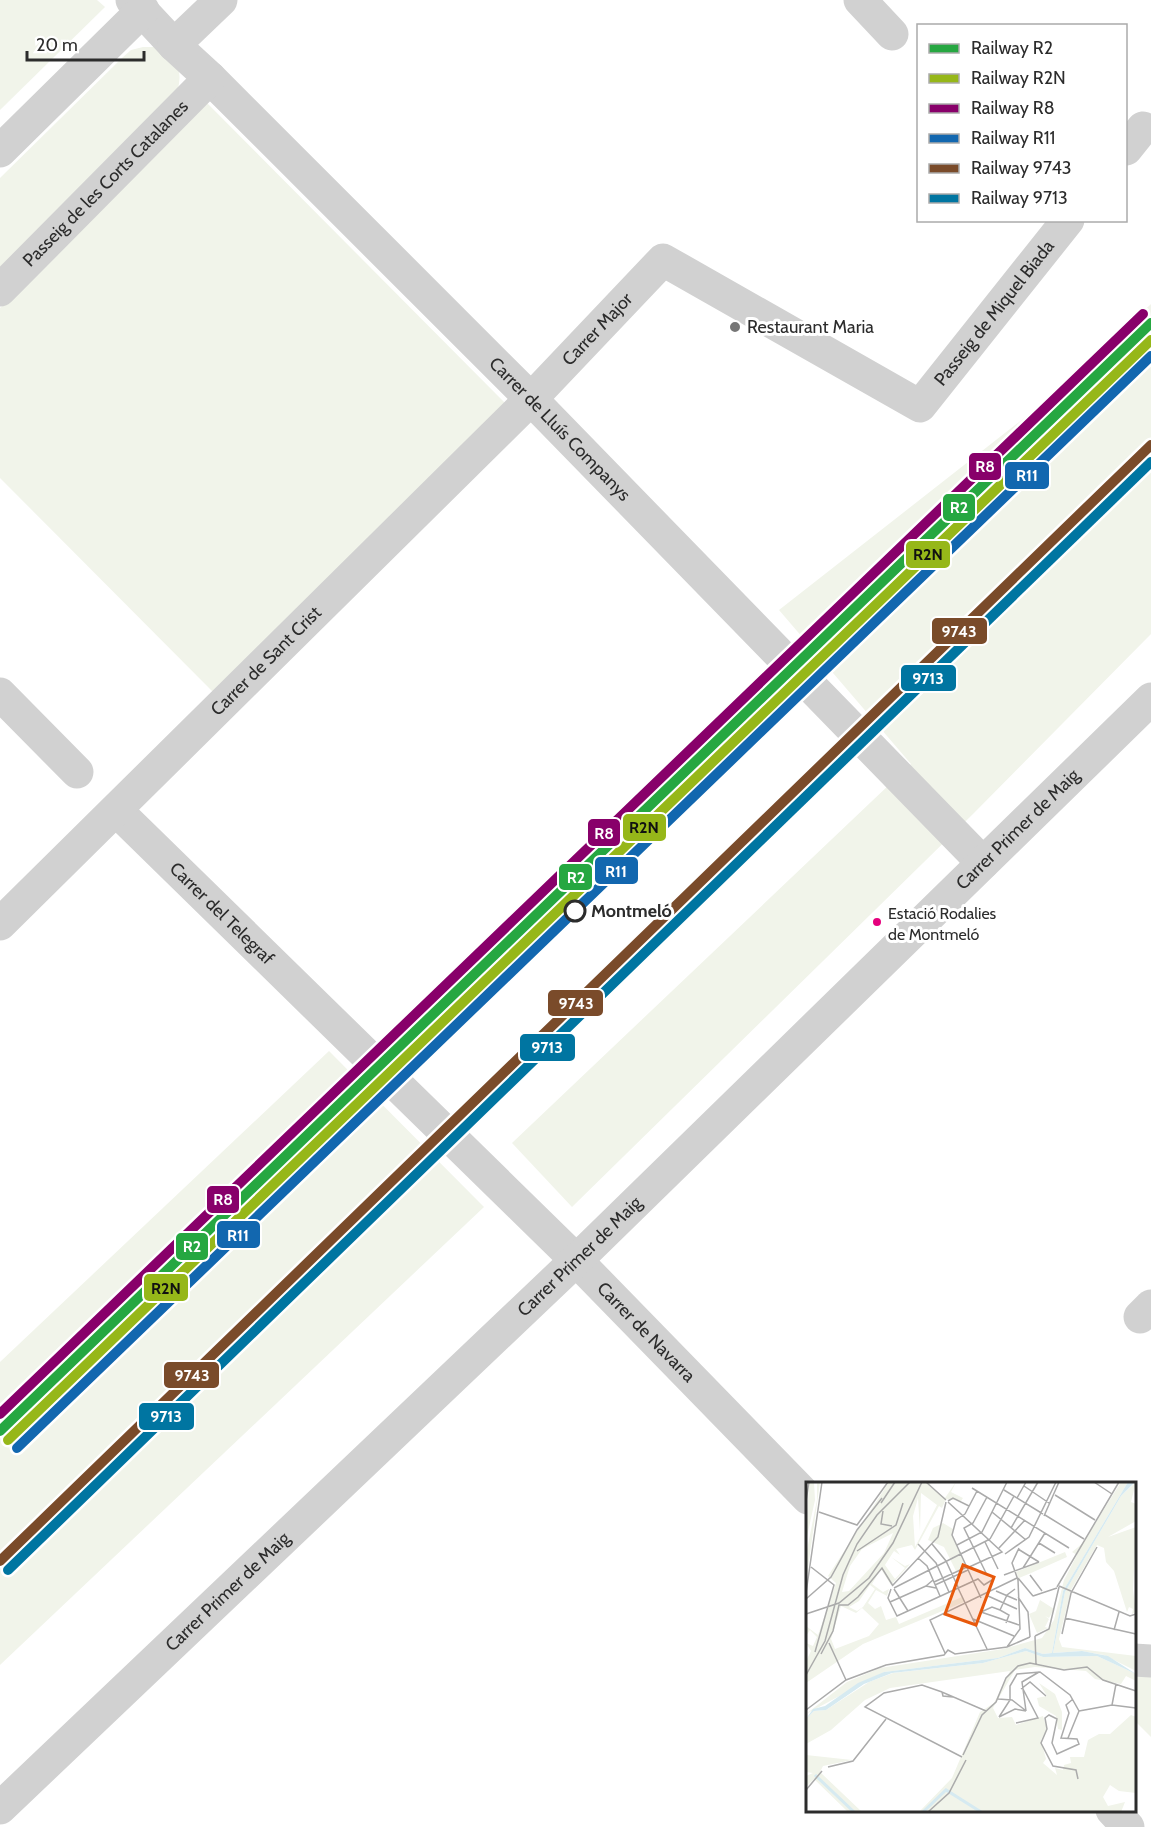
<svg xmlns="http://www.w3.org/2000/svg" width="1151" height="1827" font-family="Cabin,sans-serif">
  <rect width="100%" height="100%" fill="#fff"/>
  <g fill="#f1f4ea">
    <polygon points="0,0 97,0 105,7 0,110"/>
    <path d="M143,47H157C181,68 183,67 176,99L0,276V178L122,58L131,50Z"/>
    <polygon points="205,101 509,407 216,695 0,478 0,308"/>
    <polygon points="1151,304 1151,634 973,814 572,1207 512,1143 911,764 779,610 1065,386"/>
    <polygon points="329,1051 484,1207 0,1665 0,1362"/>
    <polygon points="1134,1675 1151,1676 1151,1737 1135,1721"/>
  </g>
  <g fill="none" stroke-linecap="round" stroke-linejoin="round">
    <g stroke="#d1d1d1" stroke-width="33">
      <path id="s1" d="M132,0L174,45L210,78L531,399L983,863"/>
      <polyline points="860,0 892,34"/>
      <polyline points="174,45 221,0"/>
      <polyline points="1126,149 1143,128"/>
      <polyline points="0,151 143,10"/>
      <path id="s2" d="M0,290L210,78"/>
      <polyline points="0,694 77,772"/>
      <path id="s3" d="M116,810L576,1260L808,1498"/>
      <path id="s4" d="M0,924L531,399L663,260L920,406L1068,220"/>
      <polyline points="1140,1317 1151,1306"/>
      <polyline points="1134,1660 1151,1661"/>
      <path id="s5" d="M0,1808L590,1247L1151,699"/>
      <polyline points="1112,1810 1128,1827"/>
    </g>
    <defs>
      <polyline id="rail-1" points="0,1431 1151,323"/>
      <polyline id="rail-2" points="8,1440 1151,340"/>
      <polyline id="rail-3" points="0,1414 1143,314"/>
      <polyline id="rail-4" points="17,1448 1151,356"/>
      <polyline id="rail-5" points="0,1561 1151,445"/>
      <polyline id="rail-6" points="8,1570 1151,462"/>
    </defs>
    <use href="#rail-1" stroke="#fff" stroke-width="15"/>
    <use href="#rail-2" stroke="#fff" stroke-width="15"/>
    <use href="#rail-3" stroke="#fff" stroke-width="15"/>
    <use href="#rail-4" stroke="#fff" stroke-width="15"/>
    <use href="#rail-5" stroke="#fff" stroke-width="15"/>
    <use href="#rail-6" stroke="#fff" stroke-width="15"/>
    <use href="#rail-1" stroke="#26a741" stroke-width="10"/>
    <use href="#rail-2" stroke="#96b719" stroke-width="10"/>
    <use href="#rail-3" stroke="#88006a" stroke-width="10"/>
    <use href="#rail-4" stroke="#1267af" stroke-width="10"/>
    <use href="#rail-5" stroke="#7a4b2a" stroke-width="10"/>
    <use href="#rail-6" stroke="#0075a1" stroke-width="10"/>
  </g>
  <circle fill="#767676" stroke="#fff" stroke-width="2" cx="735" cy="327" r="6"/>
  <circle fill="#fff" stroke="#2c2c2c" stroke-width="3" cx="575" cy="911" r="10"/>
  <circle fill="#e5007d" stroke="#fff" stroke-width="2" cx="877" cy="922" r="5"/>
  <g text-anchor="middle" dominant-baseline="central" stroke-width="6" stroke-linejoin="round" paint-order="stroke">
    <g font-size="16" fill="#2c2c2c" stroke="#fff" text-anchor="start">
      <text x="888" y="913">Estació Rodalies<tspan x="888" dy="21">de Montmeló</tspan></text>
    </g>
    <g font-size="18" fill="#2c2c2c" stroke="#fff">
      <text stroke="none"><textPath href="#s2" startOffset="150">Passeig de les Corts Catalanes</textPath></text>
      <text stroke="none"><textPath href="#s4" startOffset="1353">Passeig de Miquel Biada</textPath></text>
      <text stroke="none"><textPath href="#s4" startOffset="843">Carrer Major</textPath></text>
      <text stroke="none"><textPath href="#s1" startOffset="606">Carrer de Lluís Companys</textPath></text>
      <text stroke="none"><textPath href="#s4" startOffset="374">Carrer de Sant Crist</textPath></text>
      <text stroke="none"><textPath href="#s5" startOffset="1412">Carrer Primer de Maig</textPath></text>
      <text stroke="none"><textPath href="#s3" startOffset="148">Carrer del Telegraf</textPath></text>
      <text stroke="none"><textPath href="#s5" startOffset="800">Carrer Primer de Maig</textPath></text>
      <text stroke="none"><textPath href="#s3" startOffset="744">Carrer de Navarra</textPath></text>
      <text stroke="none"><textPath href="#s5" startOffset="314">Carrer Primer de Maig</textPath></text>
    </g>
    <g font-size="18" fill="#2c2c2c" stroke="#fff" text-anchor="start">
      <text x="747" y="327">Restaurant Maria</text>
    </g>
    <g font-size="18" font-weight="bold" fill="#2c2c2c" stroke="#fff" text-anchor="start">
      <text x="591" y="911">Montmeló</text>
    </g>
  </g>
  <g transform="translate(806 1482)">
    <rect width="330" height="330" fill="#fff"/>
    <path d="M3,0H8L9,18L0,59ZM11,0H14L0,100L1,68L11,18ZM83,0H125L123,4L139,16L150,0L145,10L157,16L155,19L140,17L136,26L133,24L109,68L106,63L90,67L94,73L88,69L79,83L89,97L99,86L85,75L99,84L104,82L85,103L75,87L66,102L77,110L83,107L81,114L70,108L62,121L69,127L75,124L80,138L90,135L93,142L156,115L158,120L57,162L0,201V179L5,169L0,161L7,164L11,155L4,148L0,154V144L12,153L30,101L22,94ZM115,11L131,23L109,65L107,34L112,16L114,50ZM87,51L78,71L43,109L36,110L44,84L56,67ZM64,103L69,107L57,125L51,129L43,125L53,119ZM35,124L50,131L56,126L73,142L63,154L29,167L25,157ZM315,0H322L257,109L246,171L237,172L219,166L192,176L78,190L0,232L41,200L74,186L197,167L236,156L248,138L258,98L271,73L266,70L277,61ZM330,0L325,20L330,22V39L302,55L330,45L327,108L330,130L326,132L327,127L323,125L321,130L308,89L300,80L298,66L291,63L265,108L253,157L256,165L330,174V189L298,173L275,169L247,171L259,110L315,14ZM137,41L147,47L146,53L160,85L150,89L138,65L122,58L127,46ZM259,70L261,75L225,91L213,96L210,90ZM234,118L248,127L243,136L239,134L243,137L239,145L242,146L231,151L223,132L230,129ZM220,169L237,175L291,174L330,192V199L320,194L315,202L289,197L280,189L229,185L209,188L187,226L192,236L206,235L210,243L237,234L241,247L235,258L240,277L237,281L251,293L249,286L257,288L258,283L265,281L264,275H278L282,258L293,252H304L325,233L330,235V311L313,309L304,303L297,315L302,324L319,320L315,330H113L146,296L174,230L188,221L204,189L84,206L59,218L25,248L0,262V237L8,229L20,228L63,200L87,191L177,181ZM233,201L249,212L256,230V248L252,247L250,234L233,224L231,216L241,214ZM0,273L46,278L17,284L14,290L56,330H42L8,297L0,305V294L7,291L0,290Z" fill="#f1f4ea" fill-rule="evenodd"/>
    <path d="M322,0H329L315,14L259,110L247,171L276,169L302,174L330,192L291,174L237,175L220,169L177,181L86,191L58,202L20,228L8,229L0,237L7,227L19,224L52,201L78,190L192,176L219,166L237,172L246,171L257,109Z" fill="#d6eaf1"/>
    <path fill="none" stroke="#d6eaf1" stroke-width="3" d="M9,293L48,330M117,330L140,308L175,330"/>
    <path fill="none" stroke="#ababab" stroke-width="1.5" d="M120,0L140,18M288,0L306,12M218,4L243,21M166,6L263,66M198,8L237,32M249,13L289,38M181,15L167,41L158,46L181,93M211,16L220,0M0,19L3,0M142,19L147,16L163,24M142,20L196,70L161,86M75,21L89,0M77,29L75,42L86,44M13,30L51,43L82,0M186,30L220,58M159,32L150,38L146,53L175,116M159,32L171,9M239,33L278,57M238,34L253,0M205,46L232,0M184,57L208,14M179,60L192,87M233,61L249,71M112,62L130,81L143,110M126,62L140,79L152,105M151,63L176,50L201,0M193,66L219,38M212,67L233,80M51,69L90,43L97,21M199,72L223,55L250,0M112,76L121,84L134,114M5,85L28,103L9,170M217,86L239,51M198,93L233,80M224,93L236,109M212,96L227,114M127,98L120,104L130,106M128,100L161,85M87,103L132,55L140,20M129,103L162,88M253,104L324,134L330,132M251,105L313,0M88,106L184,57M152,106L181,167M85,107L82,116L91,134L172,97L178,103L186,98M88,107L102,129M190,109L211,118M0,111L16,0M182,114L211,127M227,114L251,106M212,115L222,130L224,155M0,117L25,95L51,48L76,16M84,120L120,104M194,128L201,113L209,107M175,130L213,143M175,130L186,125L194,128L203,133L200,141M0,132L33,121L63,96L87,61L116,0M259,136L330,152M167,137L208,154M308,148L313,130M256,152L265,111L291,65M229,154L243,147L253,105M229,154L230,182M23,161L40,198M201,165L214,147L212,98L206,81L213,66M139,171L124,138L211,96M15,172L27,149L33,123H42L52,115L76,86L87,104M0,193L19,159L37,93L51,62L71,33L104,0M215,207L224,200L240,214M136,210L116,203L78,211L59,225L156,275M147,215L137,214L136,210L180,229M192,217L206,218L219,228M267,217L260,223L263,231L255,256L271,257L273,262L251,272L246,261L251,237L243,233L239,236L241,247L235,261L247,284L270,288L272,297M306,223L310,202M0,228L40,198L80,183L138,173L142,168L149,172L201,165L224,155M220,229L216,200L233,190M273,229L306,223L330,226M193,235L204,218V204L211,192L234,190L264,213L273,229L262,256M193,235L209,227L220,229M210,241L232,236L217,207M157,273L176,233L190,220L200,196L212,184L224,181L258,188L281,185L297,198L330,209M22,285L47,279L80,237M0,308L16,289M122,330L143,311L160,278"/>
    <path fill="#e8590c" fill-opacity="0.15" stroke="#e8590c" stroke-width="3" d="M157,83L188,95L170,143L139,132Z"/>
    <rect width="330" height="330" fill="none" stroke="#2c2c2c" stroke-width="3"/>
  </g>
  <g stroke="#fff" stroke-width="2">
    <rect x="968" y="452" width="34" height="29" rx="6" fill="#88006a"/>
    <rect x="1004" y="461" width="46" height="29" rx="6" fill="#1267af"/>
    <rect x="942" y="493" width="34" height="29" rx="6" fill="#26a741"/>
    <rect x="905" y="540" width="46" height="29" rx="6" fill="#96b719"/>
    <rect x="931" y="617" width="57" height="28" rx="6" fill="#7a4b2a"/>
    <rect x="900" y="664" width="57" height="28" rx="6" fill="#0075a1"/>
    <rect x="622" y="813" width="45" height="29" rx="6" fill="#96b719"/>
    <rect x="587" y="818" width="34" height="29" rx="6" fill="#88006a"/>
    <rect x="594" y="856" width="45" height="29" rx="6" fill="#1267af"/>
    <rect x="558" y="863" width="35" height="28" rx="6" fill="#26a741"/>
    <rect x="547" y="989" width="57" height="28" rx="6" fill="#7a4b2a"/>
    <rect x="519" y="1033" width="57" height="29" rx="6" fill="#0075a1"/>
    <rect x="206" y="1185" width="34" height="29" rx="6" fill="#88006a"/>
    <rect x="216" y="1220" width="45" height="29" rx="6" fill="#1267af"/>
    <rect x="175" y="1232" width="34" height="29" rx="6" fill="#26a741"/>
    <rect x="143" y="1273" width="46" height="29" rx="6" fill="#96b719"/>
    <rect x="163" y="1361" width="57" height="28" rx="6" fill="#7a4b2a"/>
    <rect x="138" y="1402" width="57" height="29" rx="6" fill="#0075a1"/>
  </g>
  <g font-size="16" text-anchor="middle" font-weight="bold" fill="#fff">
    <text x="985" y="472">R8</text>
    <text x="1027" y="481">R11</text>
    <text x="959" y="513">R2</text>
    <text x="959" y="637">9743</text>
    <text x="928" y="684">9713</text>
    <text x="604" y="839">R8</text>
    <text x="616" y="877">R11</text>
    <text x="576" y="883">R2</text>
    <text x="576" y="1009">9743</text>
    <text x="547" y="1053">9713</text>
    <text x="223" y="1205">R8</text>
    <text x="238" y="1241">R11</text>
    <text x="192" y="1252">R2</text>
    <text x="192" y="1381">9743</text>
    <text x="166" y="1422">9713</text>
  </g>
  <g font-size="16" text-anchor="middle" font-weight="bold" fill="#111">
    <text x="928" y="560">R2N</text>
    <text x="644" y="833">R2N</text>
    <text x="166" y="1294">R2N</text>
  </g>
  <rect x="917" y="24" width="210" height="198" fill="#ffffff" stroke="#ababab" stroke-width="1.5"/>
  <rect x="929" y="44" width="30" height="9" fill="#26a741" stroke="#ababab" stroke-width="1.5"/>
  <text x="971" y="54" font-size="18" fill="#2c2c2c">Railway R2</text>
  <rect x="929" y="74" width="30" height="9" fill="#96b719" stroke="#ababab" stroke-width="1.5"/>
  <text x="971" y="84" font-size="18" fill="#2c2c2c">Railway R2N</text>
  <rect x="929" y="104" width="30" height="9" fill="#88006a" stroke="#ababab" stroke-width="1.5"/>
  <text x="971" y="114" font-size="18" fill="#2c2c2c">Railway R8</text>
  <rect x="929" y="134" width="30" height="9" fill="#1267af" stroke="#ababab" stroke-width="1.5"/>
  <text x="971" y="144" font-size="18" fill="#2c2c2c">Railway R11</text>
  <rect x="929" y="164" width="30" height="9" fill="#7a4b2a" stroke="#ababab" stroke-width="1.5"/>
  <text x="971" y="174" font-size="18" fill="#2c2c2c">Railway 9743</text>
  <rect x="929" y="194" width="30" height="9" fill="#0075a1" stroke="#ababab" stroke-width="1.5"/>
  <text x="971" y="204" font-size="18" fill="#2c2c2c">Railway 9713</text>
  <path d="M27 51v9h117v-9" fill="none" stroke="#2c2c2c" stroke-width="3"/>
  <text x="36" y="51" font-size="18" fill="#2c2c2c" stroke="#ffffff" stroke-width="4.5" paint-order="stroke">20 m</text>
</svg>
